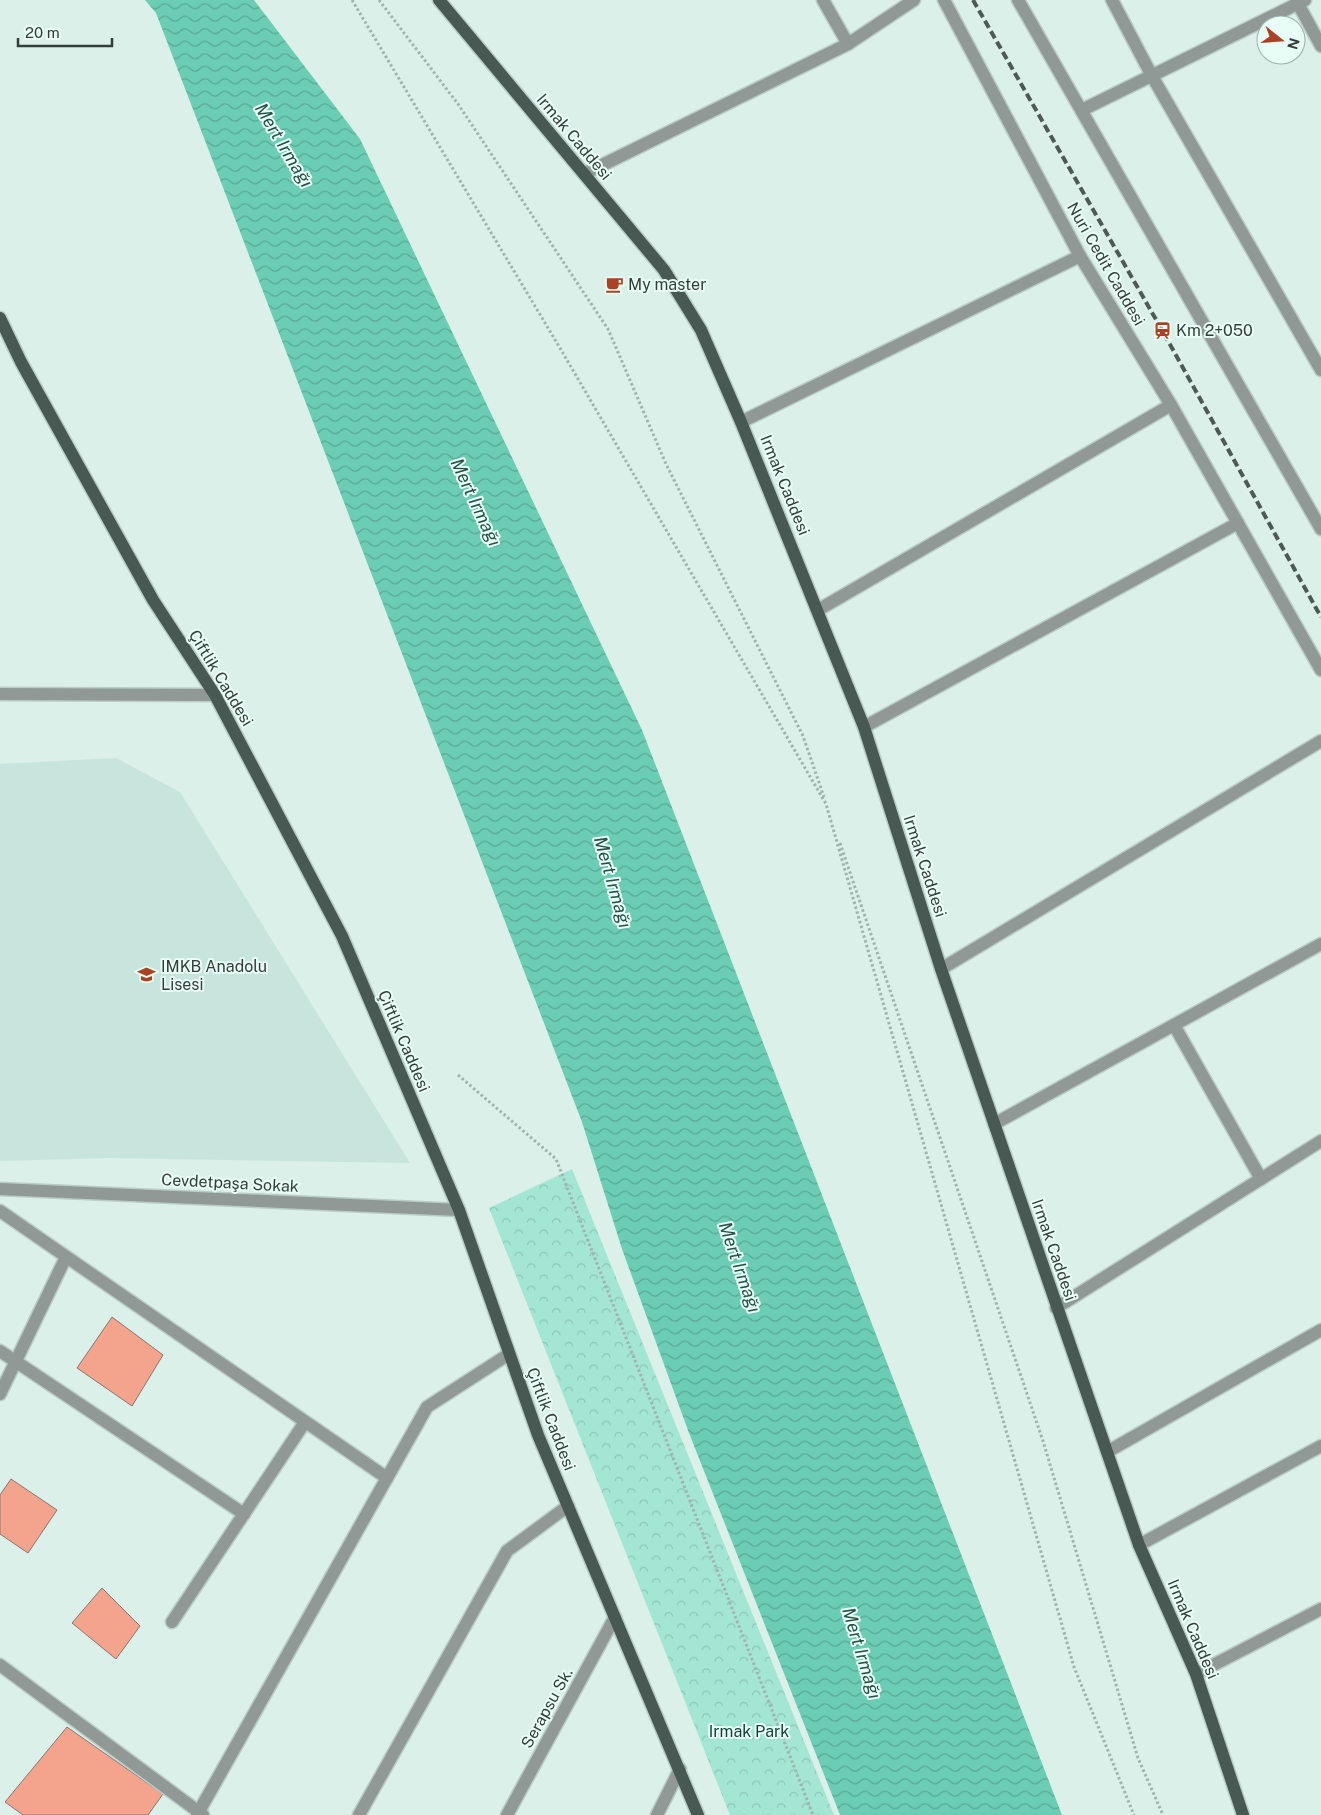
<svg xmlns="http://www.w3.org/2000/svg" width="1321" height="1815" font-family="'Public Sans',sans-serif">
  <defs>
    <pattern id="park-crowns" width="20" height="18" patternUnits="userSpaceOnUse" patternTransform="scale(1.25)"><rect width="20" height="18" fill="#a3e6d3"/><path d="M2 6a3 3 0 1 1 6 0M12 15a3 3 0 1 1 6 0" fill="none" stroke="#8dc6b6"/></pattern>
    <pattern id="water-waves" width="16" height="10" patternUnits="userSpaceOnUse" patternTransform="scale(1.25)"><rect width="16" height="10" fill="#6bceb4"/><path d="M0 5q4-4 8 0t8 0" fill="none" stroke="#59a894"/></pattern>
  </defs>
  <rect width="100%" height="100%" fill="#daf0e9"/>
  <polygon fill="#c7e5dc" points="116,758 180,792 410,1163 111,1158 0,1161 0,764"/>
  <polygon fill="url(#park-crowns)" points="572,1169 834,1815 730,1815 489,1208"/>
  <polygon fill="url(#water-waves)" points="145,0 254,0 360,139 642,730 1062,1815 840,1815 689,1433 622,1249 582,1122 156,13"/>
  <g fill="#f4a48d" stroke="#887671">
    <polygon points="112,1317 163,1355 132,1406 77,1368"/>
    <polygon points="11,1479 57,1510 28,1553 0,1534 0,1495"/>
    <polygon points="102,1588 140,1626 116,1659 72,1623"/>
    <polygon points="67,1727 163,1794 148,1815 23,1815 5,1802"/>
  </g>
  <g fill="none" stroke-linecap="round" stroke-linejoin="round">
    <defs>
      <g id="minor">
        <polyline points="823,0 848,44"/>
        <polyline points="944,0 1080,256 1171,405 1321,670"/>
        <polyline points="1018,0 1321,529"/>
        <polyline points="1112,0 1152,76 1321,370"/>
        <polyline points="1296,0 1321,46"/>
        <polyline points="1082,110 1305,0"/>
        <polyline points="584,174 848,44 914,0"/>
        <polyline points="741,422 1080,256"/>
        <polyline points="818,610 1171,405"/>
        <polyline points="0,694 215,695"/>
        <polyline points="864,727 1238,523"/>
        <polyline points="941,969 1321,741"/>
        <polyline points="1174,1025 1261,1179"/>
        <polyline points="994,1124 1321,944"/>
        <polyline points="0,1189 459,1210"/>
        <polyline points="0,1211 387,1478"/>
        <polyline points="1056,1308 1321,1141"/>
        <polyline points="0,1351 244,1514"/>
        <polyline points="0,1394 66,1257"/>
        <polyline points="1107,1452 1321,1330"/>
        <polyline points="1139,1545 1321,1446"/>
        <polyline points="172,1622 305,1422"/>
        <polyline points="0,1665 203,1815"/>
        <polyline points="1196,1674 1321,1609"/>
        <polyline points="197,1815 427,1407 509,1354"/>
        <polyline points="359,1815 507,1551 568,1506"/>
        <polyline points="507,1815 615,1617"/>
        <polyline points="657,1815 680,1769"/>
      </g>
      <g id="major">
        <polyline points="439,0 664,270 701,330 741,422 864,727 941,969 1139,1545 1196,1674 1243,1815"/>
        <polyline points="0,318 21,362 153,600 215,695 342,936 459,1210 538,1435 698,1815"/>
      </g>
    </defs>
    <use href="#minor" stroke="#b9ccc6" stroke-width="15"/>
    <use href="#major" stroke="#b9ccc6" stroke-width="15"/>
    <g stroke="#a2b3ae" stroke-width="3" stroke-dasharray="2.5 2.5" stroke-linecap="butt">
      <polyline points="352,0 560,348 826,804 1074,1667 1134,1815"/>
      <polyline points="379,0 458,104 608,329 666,464 803,736 824,797"/>
      <polyline points="840,843 1043,1441 1138,1758 1163,1815"/>
      <polyline points="458,1075 556,1159 813,1815"/>
    </g>
    <use href="#minor" stroke="#919996" stroke-width="12"/>
    <use href="#major" stroke="#485853" stroke-width="12"/>
    <polyline stroke="#4e5855" stroke-width="4" stroke-dasharray="8 4" stroke-linecap="butt" points="973,0 1162,330 1321,617"/>
  </g>
  <defs>
    <symbol id="cafe-bare" viewBox="-9 -9 18 18"><path d="M-5.5-4.5H6V0H3Q3 3.5 0 3.5H-2.5Q-5.5 3.5-5.5 0ZM3-3.2v2h1.7v-2ZM-6 4.5H4V6H-6Z" fill="#ab4223" stroke="#e8fdf6" stroke-width="2.5" paint-order="stroke"/></symbol>
    <symbol id="station-bare" viewBox="-9 -9 18 18"><path d="M-3-6H3Q5-6 5-4V2Q5 4 3 4L4.5 6H3L1.5 4h-3L-3 6H-4.5L-3 4Q-5 4-5 2V-4Q-5-6-3-6ZM-3.5-4v3h7v-3ZM-3.5 1v1.5H-2V1ZM2 1v1.5H3.5V1Z" fill="#ab4223" stroke="#e8fdf6" stroke-width="2.5" paint-order="stroke"/></symbol>
    <symbol id="school-bare" viewBox="-9 -9 18 18"><path d="M0-5L7-2L0 1L-7-2ZM-4 1L0 2.5L4 1V4Q0 6-4 4Z" fill="#ab4223" stroke="#e8fdf6" stroke-width="2.5" paint-order="stroke"/></symbol>
  </defs>
  <g fill-rule="evenodd">
    <use href="#cafe-bare" x="602" y="272" width="25" height="25"/>
    <use href="#station-bare" x="1150" y="318" width="25" height="25"/>
    <use href="#school-bare" x="134" y="962" width="25" height="25"/>
  </g>
  <g text-anchor="middle" dominant-baseline="central" stroke-width="4" stroke-linejoin="round" paint-order="stroke">
    <g font-size="16" fill="#353d3b" stroke="#e8fdf6">
      <text transform="translate(574 137) rotate(50)">Irmak Caddesi</text>
      <text transform="translate(1106 264) rotate(60)">Nuri Cedit Caddesi</text>
      <text transform="translate(785 485) rotate(68)">Irmak Caddesi</text>
      <text transform="translate(221 678) rotate(59)">Çiftlik Caddesi</text>
      <text transform="translate(925 866) rotate(72)">Irmak Caddesi</text>
      <text transform="translate(404 1041) rotate(67)">Çiftlik Caddesi</text>
      <text transform="translate(230 1183) rotate(3)">Cevdetpaşa Sokak</text>
      <text transform="translate(1054 1250) rotate(71)">Irmak Caddesi</text>
      <text transform="translate(551 1419) rotate(69)">Çiftlik Caddesi</text>
      <text transform="translate(1193 1629) rotate(67)">Irmak Caddesi</text>
      <text transform="translate(547 1708) rotate(-61)">Serapsu Sk.</text>
    </g>
    <g font-size="16" fill="#353d3b" stroke="#e8fdf6" text-anchor="start">
      <text x="628" y="284">My master</text>
      <text x="1176" y="330">Km 2+050</text>
      <text x="161" y="966">IMKB Anadolu<tspan x="161" dy="18">Lisesi</tspan></text>
    </g>
    <g font-size="16" fill="#154237" stroke="#e8fdf6">
      <text x="749" y="1731">Irmak Park</text>
    </g>
    <g font-size="18" font-style="italic" fill="#245045" stroke="#e8fdf6">
      <text transform="translate(284 145) rotate(59)">Mert Irmağı</text>
      <text transform="translate(476 502) rotate(65)">Mert Irmağı</text>
      <text transform="translate(613 882) rotate(74)">Mert Irmağı</text>
      <text transform="translate(740 1267) rotate(71)">Mert Irmağı</text>
      <text transform="translate(862 1653) rotate(73)">Mert Irmağı</text>
    </g>
  </g>
  <g transform="translate(1281 40) rotate(107)"><circle r="24" fill="#e8fdf6" stroke="#a0b0ab"/>
  <path d="M0-4L9 19L0 12L-9 19Z" fill="#ab4223"/>
  <text y="-8" font-size="14" font-weight="bold" text-anchor="middle" fill="#353d3b">N</text>
  </g>
  <path d="M18 38v8h94v-8" fill="none" stroke="#353d3b" stroke-width="2.5"/>
  <text x="25" y="38" font-size="15" fill="#353d3b" stroke="#e8fdf6" stroke-width="4" paint-order="stroke">20 m</text>
</svg>
